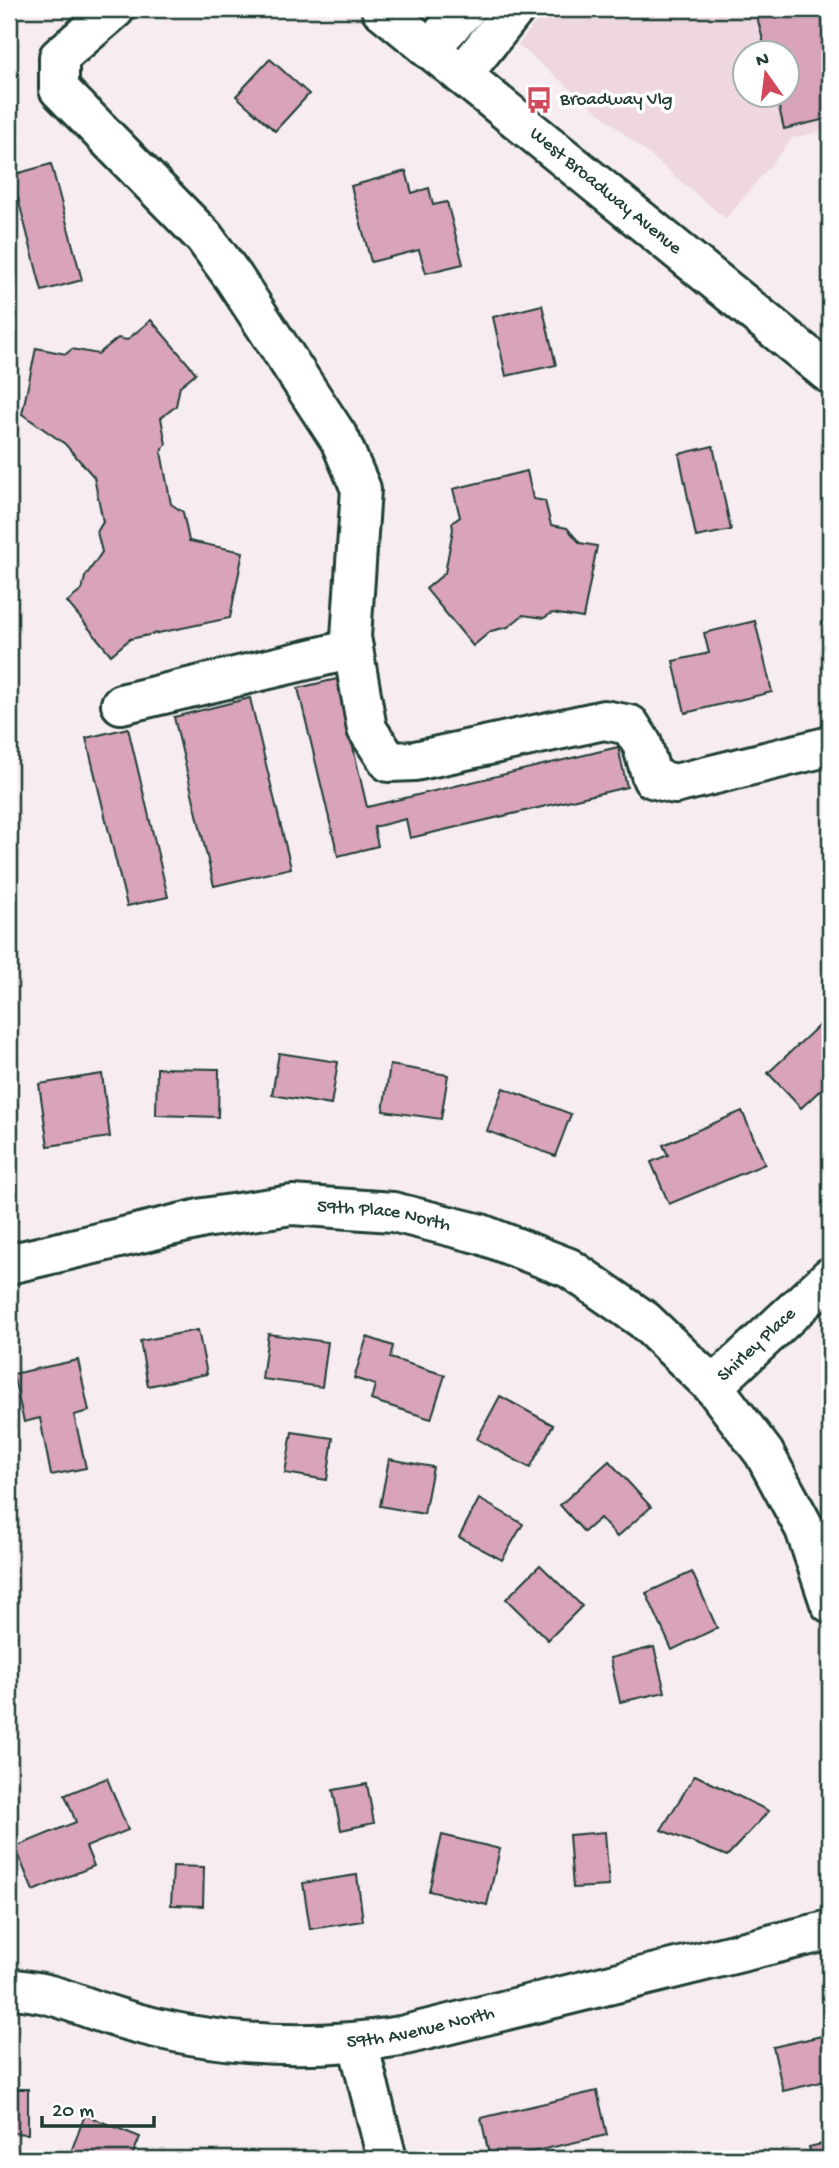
<svg xmlns="http://www.w3.org/2000/svg" width="839" height="2168" font-family="'Gochi Hand',sans-serif">
  <rect width="100%" height="100%" fill="#f7edf1"/>
  <filter id="ink" filterUnits="userSpaceOnUse"><feTurbulence type="fractalNoise" baseFrequency=".0143" numOctaves="2"/><feDisplacementMap in="SourceGraphic" scale="14" xChannelSelector="R" yChannelSelector="G"/><feConvolveMatrix kernelMatrix="1 2 1 2 8 2 1 2 1" color-interpolation-filters="sRGB"/></filter>
  <g filter="url(#ink)">
    <path fill="#eed7e1" fill-rule="evenodd" d="M546,9H830V129L793,138L726,219L518,45ZM744,52H786V94H744Z"/>
    <g fill="#d8a3bb" stroke="#1f3d34" stroke-width="2">
      <polygon points="755,9 830,9 830,118 784,129 776,94 786,94 786,52 766,52"/>
      <polygon points="270,59 309,94 275,131 236,96"/>
      <polygon points="51,164 82,280 42,291 12,175"/>
      <polygon points="406,171 412,193 429,188 433,205 447,202 463,264 426,273 419,250 371,262 351,186"/>
      <polygon points="542,305 556,365 506,376 493,317"/>
      <polygon points="151,320 196,373 180,386 176,406 161,418 166,444 161,452 171,504 183,512 189,541 243,552 230,618 130,639 111,655 67,602 82,590 85,577 102,552 97,532 103,522 94,477 65,444 22,414 36,348 66,354 72,349 98,354 118,338 127,340"/>
      <polygon points="713,446 731,530 696,537 679,454"/>
      <polygon points="527,471 533,499 545,501 551,525 567,528 580,543 597,546 583,618 552,613 544,618 523,615 508,627 491,631 473,646 426,589 445,573 453,529 452,523 460,517 453,489"/>
      <polygon points="755,621 772,692 685,713 673,661 709,653 704,633"/>
      <polygon points="337,679 367,807 618,747 627,787 410,838 406,819 374,827 378,846 338,856 298,688"/>
      <polygon points="250,698 291,868 214,886 174,717"/>
      <polygon points="128,728 168,897 127,906 86,738"/>
      <polygon points="830,1015 830,1081 801,1108 768,1073"/>
      <polygon points="279,1053 338,1062 331,1105 272,1095"/>
      <polygon points="390,1065 448,1075 441,1119 383,1111"/>
      <polygon points="157,1068 219,1069 218,1117 156,1115"/>
      <polygon points="102,1074 110,1137 48,1146 39,1084"/>
      <polygon points="503,1088 571,1114 555,1156 487,1131"/>
      <polygon points="742,1111 765,1164 669,1204 651,1162 668,1155 663,1145"/>
      <polygon points="198,1330 207,1374 148,1386 140,1341"/>
      <polygon points="268,1334 328,1342 322,1387 262,1379"/>
      <polygon points="367,1337 393,1346 390,1358 445,1375 431,1419 371,1400 375,1385 354,1378"/>
      <polygon points="78,1360 89,1411 74,1415 86,1468 51,1475 40,1418 24,1422 13,1374"/>
      <polygon points="500,1396 553,1425 530,1468 477,1439"/>
      <polygon points="292,1432 333,1438 327,1480 285,1473"/>
      <polygon points="389,1459 433,1467 424,1514 380,1506"/>
      <polygon points="609,1461 651,1507 617,1537 600,1518 584,1532 560,1505"/>
      <polygon points="479,1499 523,1524 502,1560 459,1537"/>
      <polygon points="540,1565 582,1606 548,1640 506,1599"/>
      <polygon points="692,1572 717,1628 672,1650 646,1593"/>
      <polygon points="654,1647 665,1692 620,1702 610,1658"/>
      <polygon points="695,1775 769,1811 727,1856 661,1830"/>
      <polygon points="107,1778 128,1830 86,1847 94,1866 33,1891 15,1847 76,1822 65,1795"/>
      <polygon points="367,1784 374,1823 341,1830 333,1790"/>
      <polygon points="605,1832 609,1886 573,1888 569,1835"/>
      <polygon points="442,1835 500,1849 487,1905 429,1891"/>
      <polygon points="173,1866 204,1867 203,1906 171,1905"/>
      <polygon points="357,1875 363,1921 310,1929 303,1883"/>
      <polygon points="826,2035 830,2052 830,2080 783,2091 773,2047"/>
      <polygon points="9,2089 28,2089 28,2134 9,2133"/>
      <polygon points="597,2091 607,2135 500,2159 490,2159 481,2118"/>
      <polygon points="85,2115 140,2137 131,2159 75,2159 69,2157"/>
      <polygon points="830,2142 830,2159 812,2159 809,2147"/>
    </g>
    <g fill="none" stroke-linecap="round" stroke-linejoin="round">
      <defs>
        <g id="minor">
          <polyline points="115,9 59,57 59,89 204,237 234,278 340,440 361,489 351,637 367,729 389,762 415,761 604,720 630,725 642,744 652,778 675,784 830,746"/>
          <path id="s1" d="M381,9L830,374"/>
          <polyline points="429,49 466,9"/>
          <polyline points="462,75 515,9"/>
          <polyline points="121,704 353,649"/>
          <path id="s2" d="M9,1264L204,1218L292,1205L393,1212L481,1234L569,1268L644,1320L713,1386L764,1453L805,1529L830,1603"/>
          <path id="s3" d="M713,1386L830,1277"/>
          <path id="s4" d="M9,1988C21,1990 34,1991 46,1994C71,2000 96,2012 122,2019C214,2046 307,2051 401,2036L830,1930"/>
          <polyline points="358,2043 387,2159"/>
        </g>
      </defs>
      <use href="#minor" stroke="#1f3d34" stroke-width="44"/>
      <use href="#minor" stroke="#fff" stroke-width="38"/>
    </g>
  </g>
  <defs>
    <symbol id="bus-bare" viewBox="-9 -9 18 18"><path d="M-5-6H5V4H4V6H2V4H-2V6H-4V4H-5ZM-3.5-4V0h7V-4ZM-3.5 1.2v1.5H-2V1.2ZM2 1.2v1.5H3.5V1.2Z" fill="#d1495b" stroke="#fff" stroke-width="2.5" paint-order="stroke"/></symbol>
  </defs>
  <g fill-rule="evenodd">
    <use href="#bus-bare" x="520" y="81" width="38" height="38"/>
  </g>
  <g text-anchor="middle" dominant-baseline="central" stroke-width="7" stroke-linejoin="round" paint-order="stroke">
    <g font-size="19" fill="#1f3d34" stroke="#fff" text-anchor="start">
      <text x="560" y="100">Broadway Vlg</text>
    </g>
    <g font-size="19" fill="#1f3d34" stroke="#fff">
      <text stroke="none"><textPath href="#s1" startOffset="289">West Broadway Avenue</textPath></text>
      <text stroke="none"><textPath href="#s2" startOffset="382">59th Place North</textPath></text>
      <text stroke="none"><textPath href="#s3" startOffset="60">Shirley Place</textPath></text>
      <text stroke="none"><textPath href="#s4" startOffset="420">59th Avenue North</textPath></text>
    </g>
  </g>
  <rect width="839" height="2168" fill="none" stroke="#fff" stroke-width="35"/>
  <rect x="18" y="18" width="804" height="2133" fill="none" stroke="#1f3d34" stroke-width="2.5" filter="url(#ink)"/>
  <g transform="translate(766 74) rotate(346)"><circle r="33" fill="#ffffff" stroke="#a5b1ae" stroke-width="2"/>
  <path d="M0-5L12 26L0 18L-12 26Z" fill="#d1495b"/>
  <text y="-10" font-size="19" font-weight="bold" text-anchor="middle" fill="#1f3d34">N</text>
  </g>
  <path d="M42 2116v10h112v-10" fill="none" stroke="#1f3d34" stroke-width="3.5"/>
  <text x="52" y="2116" font-size="21" fill="#1f3d34" stroke="#ffffff" stroke-width="5" paint-order="stroke">20 m</text>
</svg>
